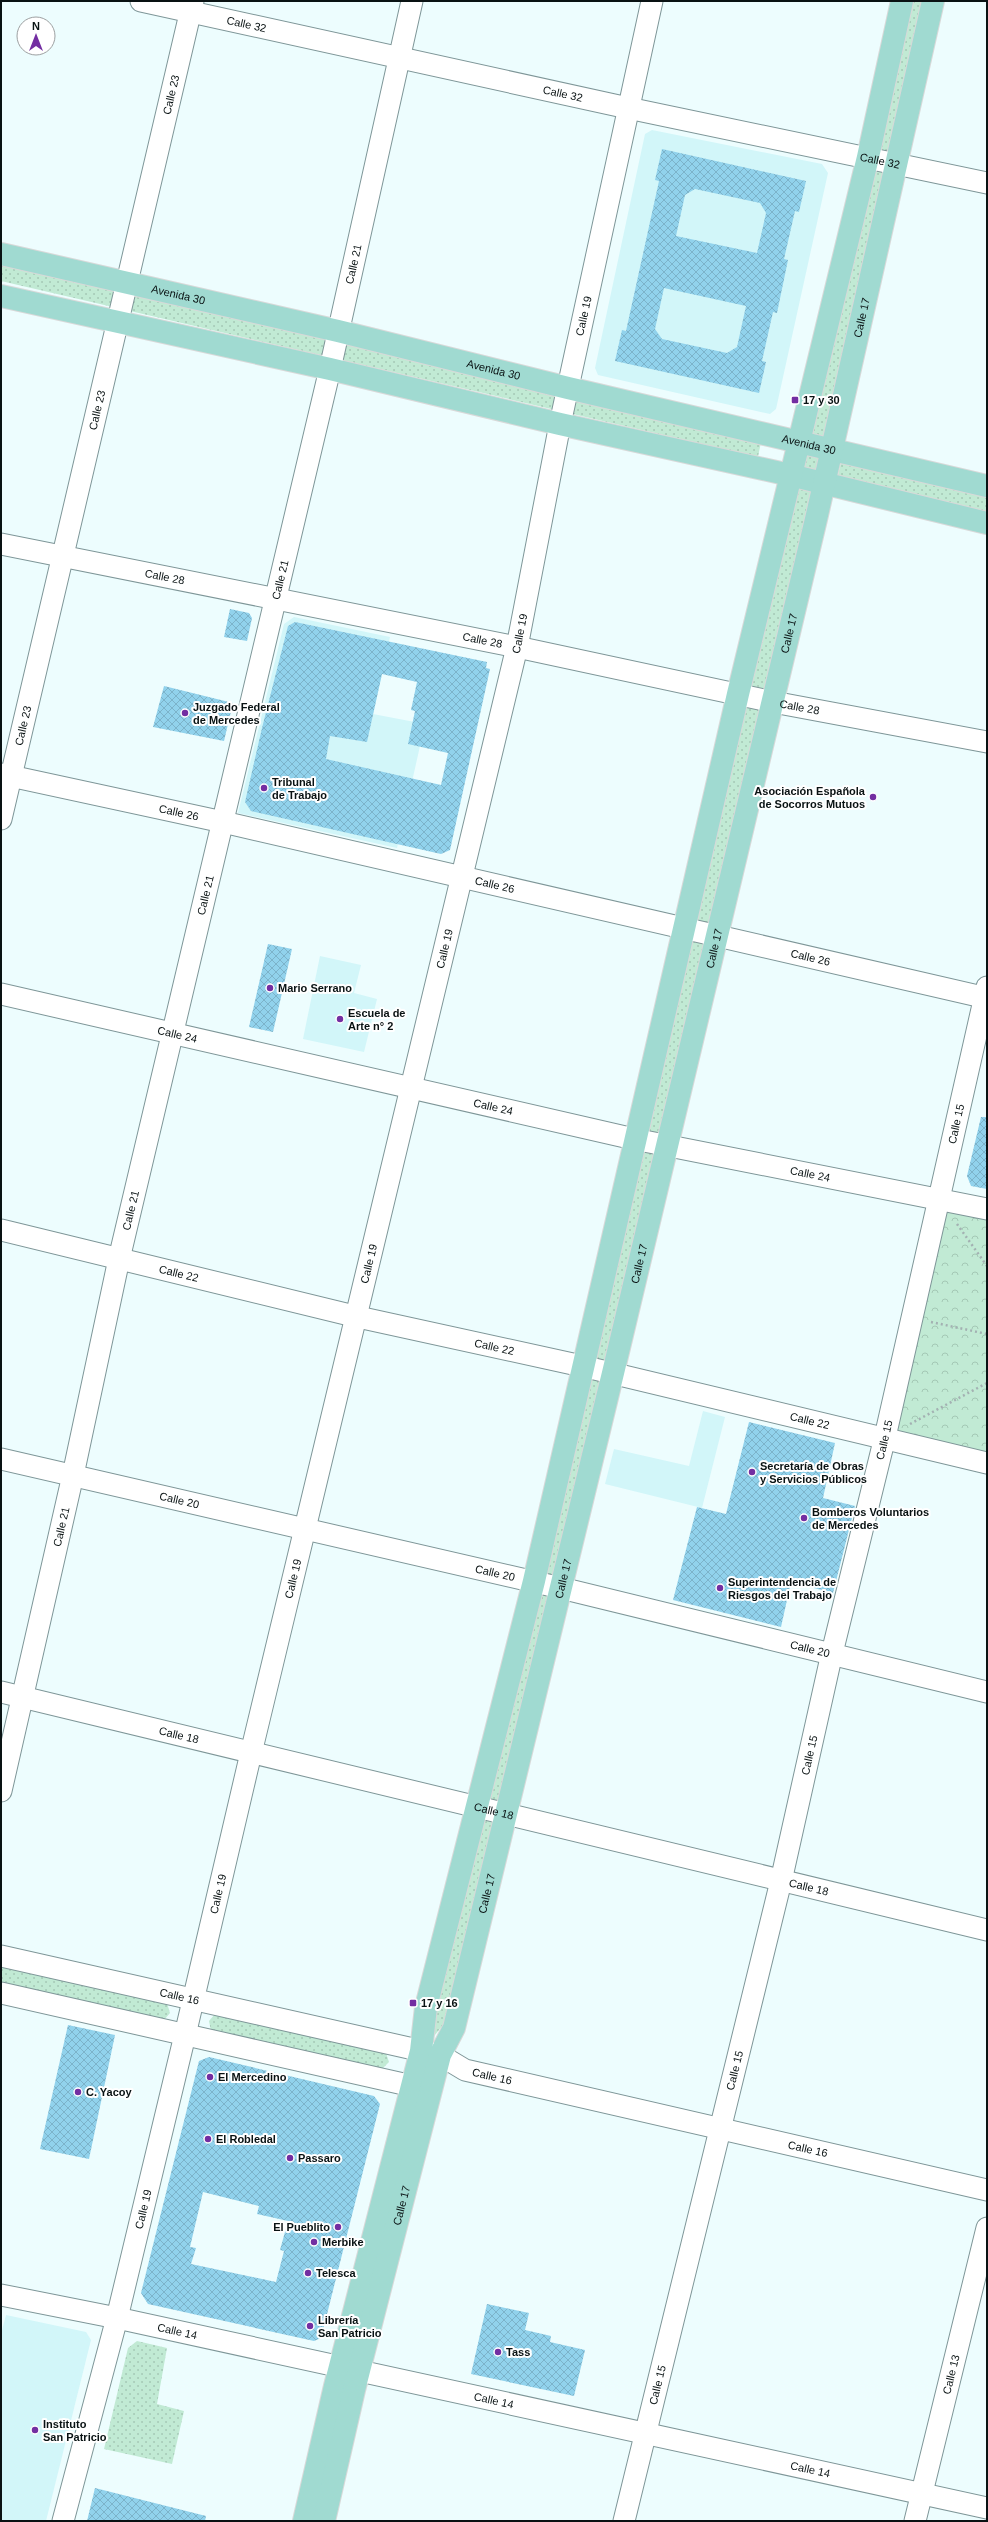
<svg xmlns="http://www.w3.org/2000/svg" width="988" height="2522" font-family="Helvetica,sans-serif">
  <defs>
    <pattern id="grass-dots" width="8" height="8" patternUnits="userSpaceOnUse"><rect width="8" height="8" fill="#c1ead4"/><path d="M2 2h.1M6 6h.1" fill="none" stroke="#a4c8b5" stroke-width="1.8" stroke-linecap="round"/></pattern>
    <pattern id="park-crowns" width="20" height="18" patternUnits="userSpaceOnUse"><rect width="20" height="18" fill="#c1ead4"/><path d="M2 6a3 3 0 1 1 6 0M12 15a3 3 0 1 1 6 0" fill="none" stroke="#a4c8b5"/></pattern>
    <pattern id="building-cross-hatch" width="8" height="8" patternUnits="userSpaceOnUse"><rect width="8" height="8" fill="#91d2ec"/><path d="M0 0l8 8M0 8l8-8" fill="none" stroke="#7cb3ca"/></pattern>
  </defs>
  <rect width="100%" height="100%" fill="#edfdfe"/>
  <g fill="#d2f6f9">
    <polygon points="652,130 822,164 828,173 776,409 770,414 598,375 595,368 645,134"/>
    <polygon points="294,617 390,637 373,714 425,724 397,848 238,813 284,624"/>
    <polygon points="320,956 361,965 354,993 377,999 364,1052 303,1039"/>
    <polygon points="703,1411 725,1417 702,1508 605,1484 614,1449 689,1466"/>
    <polygon points="6,2315 86,2332 91,2340 46,2521 1,2521 1,2334"/>
  </g>
  <g fill="url(#grass-dots)">
    <polygon points="905,1 933,1 448,2019 430,2041 432,2015"/>
    <polygon points="1,263 761,442 758,457 1,281"/>
    <polygon points="842,458 987,491 987,514 837,479"/>
    <polygon points="1,1965 167,2003 170,2013 164,2020 1,1985"/>
    <polygon points="215,2014 386,2053 389,2062 382,2069 211,2031 209,2021"/>
    <polygon points="137,2341 167,2348 157,2404 184,2411 172,2464 104,2449 128,2348"/>
  </g>
  <polygon fill="url(#park-crowns)" points="939,1198 987,1209 987,1463 885,1437"/>
  <g fill="url(#building-cross-hatch)" fill-rule="evenodd">
    <path d="M662,149L806,181L799,212L795,211L784,259L788,260L777,313L773,312L762,361L766,362L759,393L615,361L622,330L626,331L659,181L655,180ZM695,189L760,203L766,213L757,253L676,236L685,195ZM664,288L746,306L737,347L727,353L662,339L655,329Z"/>
    <polygon points="230,609 249,613 252,618 247,641 224,637"/>
    <path d="M295,622L487,662L486,668L490,669L450,850L441,854L251,811L245,802L262,728L288,626ZM382,674L417,682L411,710L415,711L408,744L448,753L441,785L326,759L330,736L367,742Z"/>
    <polygon points="164,686 233,703 224,741 153,727"/>
    <polygon points="268,944 292,949 273,1032 249,1027"/>
    <polygon points="981,1117 987,1117 987,1189 971,1186 967,1176"/>
    <polygon points="749,1422 835,1443 823,1498 855,1506 833,1593 791,1582 781,1627 673,1600 697,1507 726,1514"/>
    <polygon points="68,2025 115,2035 89,2159 40,2149"/>
    <path d="M209,2057L374,2096L380,2104L321,2338L314,2341L148,2304L141,2293L199,2061ZM203,2192L259,2206L257,2214L288,2221L280,2250L284,2251L276,2282L191,2264L196,2248L190,2247Z"/>
    <polygon points="487,2304 529,2313 525,2330 551,2336 550,2342 585,2350 574,2396 471,2374"/>
    <polygon points="95,2488 206,2516 205,2521 87,2521"/>
  </g>
  <g fill="none" stroke-linecap="round" stroke-linejoin="round">
    <defs>
      <g id="minor">
        <path id="s1" d="M141,1L628,108L987,183"/>
        <path id="s2" d="M1,544L517,647L773,702L987,742"/>
        <path id="s3" d="M1,774L223,822L987,998"/>
        <path id="s4" d="M1,819L193,1"/>
        <path id="s5" d="M1,994L634,1139L987,1209"/>
        <path id="s6" d="M1,1230L358,1317L582,1366L987,1463"/>
        <path id="s7" d="M1,1459L561,1588L987,1692"/>
        <path id="s8" d="M1,1692L987,1930"/>
        <path id="s9" d="M1,1791L73,1475L119,1259L330,369L412,1"/>
        <path id="s10" d="M1,1956L440,2055L465,2070L987,2190"/>
        <polyline points="1,1993 430,2090"/>
        <path id="s11" d="M1,2295L117,2318L987,2508"/>
        <path id="s12" d="M63,2521L117,2318L185,2035L251,1753L517,647L560,424L652,1"/>
        <path id="s13" d="M624,2521L781,1881L832,1653L885,1437L987,987"/>
        <path id="s14" d="M915,2521L987,2228"/>
      </g>
      <g id="major">
        <path id="s15" d="M1,254L338,331L568,388L987,486"/>
        <polyline points="1,296 330,369 560,424 790,475 987,523"/>
        <polyline points="304,2521 335,2386 421,2051 426,2007 534,1581 738,694 868,157 902,1"/>
        <path id="s16" d="M324,2521L354,2390L440,2055L454,2028L613,1373L817,515L933,1"/>
      </g>
    </defs>
    <use href="#minor" stroke="#7e9698" stroke-width="23"/>
    <use href="#major" stroke="#d8d9d9" stroke-width="24"/>
    <g stroke="#a3b1b2" stroke-width="2.5" stroke-dasharray="2 3" stroke-linecap="butt">
      <polyline points="957,1224 987,1266"/>
      <polyline points="931,1322 987,1334"/>
      <polyline points="910,1424 987,1383"/>
    </g>
    <use href="#minor" stroke="#fff" stroke-width="21"/>
    <use href="#major" stroke="#a0dad1" stroke-width="22"/>
  </g>
  <g fill="#732ea2" stroke="#fff" stroke-width="1.5">
    <rect x="791" y="396" width="8" height="8" rx="2"/>
    <circle cx="185" cy="713" r="4"/>
    <circle cx="264" cy="788" r="4"/>
    <circle cx="873" cy="797" r="4"/>
    <circle cx="270" cy="988" r="4"/>
    <circle cx="340" cy="1019" r="4"/>
    <circle cx="752" cy="1472" r="4"/>
    <circle cx="804" cy="1518" r="4"/>
    <circle cx="720" cy="1588" r="4"/>
    <rect x="409" y="1999" width="8" height="8" rx="2"/>
    <circle cx="210" cy="2077" r="4"/>
    <circle cx="78" cy="2092" r="4"/>
    <circle cx="208" cy="2139" r="4"/>
    <circle cx="290" cy="2158" r="4"/>
    <circle cx="338" cy="2227" r="4"/>
    <circle cx="314" cy="2242" r="4"/>
    <circle cx="308" cy="2273" r="4"/>
    <circle cx="310" cy="2326" r="4"/>
    <circle cx="498" cy="2352" r="4"/>
    <circle cx="35" cy="2430" r="4"/>
  </g>
  <g text-anchor="middle" dominant-baseline="central" stroke-width="4" stroke-linejoin="round" paint-order="stroke">
    <g font-size="11" fill="#091213" stroke="#fff">
      <text stroke="none"><textPath href="#s1" startOffset="108">Calle 32</textPath></text>
      <text stroke="none"><textPath href="#s1" startOffset="432">Calle 32</textPath></text>
      <text stroke="none"><textPath href="#s4" startOffset="744">Calle 23</textPath></text>
      <text stroke="none"><textPath href="#s1" startOffset="756">Calle 32</textPath></text>
      <text stroke="none"><textPath href="#s9" startOffset="1567">Calle 21</textPath></text>
      <text stroke="none"><textPath href="#s15" startOffset="182">Avenida 30</textPath></text>
      <text stroke="none"><textPath href="#s12" startOffset="2266">Calle 19</textPath></text>
      <text stroke="none"><textPath href="#s16" startOffset="2269">Calle 17</textPath></text>
      <text stroke="none"><textPath href="#s15" startOffset="506">Avenida 30</textPath></text>
      <text stroke="none"><textPath href="#s4" startOffset="420">Calle 23</textPath></text>
      <text stroke="none"><textPath href="#s15" startOffset="830">Avenida 30</textPath></text>
      <text stroke="none"><textPath href="#s2" startOffset="167">Calle 28</textPath></text>
      <text stroke="none"><textPath href="#s9" startOffset="1243">Calle 21</textPath></text>
      <text stroke="none"><textPath href="#s12" startOffset="1942">Calle 19</textPath></text>
      <text stroke="none"><textPath href="#s16" startOffset="1945">Calle 17</textPath></text>
      <text stroke="none"><textPath href="#s2" startOffset="491">Calle 28</textPath></text>
      <text stroke="none"><textPath href="#s2" startOffset="815">Calle 28</textPath></text>
      <text stroke="none"><textPath href="#s4" startOffset="96">Calle 23</textPath></text>
      <text stroke="none"><textPath href="#s3" startOffset="182">Calle 26</textPath></text>
      <text stroke="none"><textPath href="#s3" startOffset="506">Calle 26</textPath></text>
      <text stroke="none"><textPath href="#s9" startOffset="919">Calle 21</textPath></text>
      <text stroke="none"><textPath href="#s12" startOffset="1618">Calle 19</textPath></text>
      <text stroke="none"><textPath href="#s16" startOffset="1621">Calle 17</textPath></text>
      <text stroke="none"><textPath href="#s3" startOffset="830">Calle 26</textPath></text>
      <text stroke="none"><textPath href="#s5" startOffset="181">Calle 24</textPath></text>
      <text stroke="none"><textPath href="#s5" startOffset="505">Calle 24</textPath></text>
      <text stroke="none"><textPath href="#s13" startOffset="1436">Calle 15</textPath></text>
      <text stroke="none"><textPath href="#s5" startOffset="829">Calle 24</textPath></text>
      <text stroke="none"><textPath href="#s9" startOffset="595">Calle 21</textPath></text>
      <text stroke="none"><textPath href="#s12" startOffset="1294">Calle 19</textPath></text>
      <text stroke="none"><textPath href="#s16" startOffset="1297">Calle 17</textPath></text>
      <text stroke="none"><textPath href="#s6" startOffset="183">Calle 22</textPath></text>
      <text stroke="none"><textPath href="#s6" startOffset="507">Calle 22</textPath></text>
      <text stroke="none"><textPath href="#s6" startOffset="831">Calle 22</textPath></text>
      <text stroke="none"><textPath href="#s13" startOffset="1112">Calle 15</textPath></text>
      <text stroke="none"><textPath href="#s7" startOffset="183">Calle 20</textPath></text>
      <text stroke="none"><textPath href="#s9" startOffset="271">Calle 21</textPath></text>
      <text stroke="none"><textPath href="#s7" startOffset="507">Calle 20</textPath></text>
      <text stroke="none"><textPath href="#s12" startOffset="970">Calle 19</textPath></text>
      <text stroke="none"><textPath href="#s16" startOffset="973">Calle 17</textPath></text>
      <text stroke="none"><textPath href="#s7" startOffset="831">Calle 20</textPath></text>
      <text stroke="none"><textPath href="#s8" startOffset="183">Calle 18</textPath></text>
      <text stroke="none"><textPath href="#s13" startOffset="788">Calle 15</textPath></text>
      <text stroke="none"><textPath href="#s8" startOffset="507">Calle 18</textPath></text>
      <text stroke="none"><textPath href="#s8" startOffset="831">Calle 18</textPath></text>
      <text stroke="none"><textPath href="#s12" startOffset="646">Calle 19</textPath></text>
      <text stroke="none"><textPath href="#s16" startOffset="649">Calle 17</textPath></text>
      <text stroke="none"><textPath href="#s10" startOffset="183">Calle 16</textPath></text>
      <text stroke="none"><textPath href="#s13" startOffset="464">Calle 15</textPath></text>
      <text stroke="none"><textPath href="#s10" startOffset="507">Calle 16</textPath></text>
      <text stroke="none"><textPath href="#s10" startOffset="831">Calle 16</textPath></text>
      <text stroke="none"><textPath href="#s16" startOffset="325">Calle 17</textPath></text>
      <text stroke="none"><textPath href="#s12" startOffset="322">Calle 19</textPath></text>
      <text stroke="none"><textPath href="#s11" startOffset="180">Calle 14</textPath></text>
      <text stroke="none"><textPath href="#s14" startOffset="151">Calle 13</textPath></text>
      <text stroke="none"><textPath href="#s13" startOffset="140">Calle 15</textPath></text>
      <text stroke="none"><textPath href="#s11" startOffset="504">Calle 14</textPath></text>
      <text stroke="none"><textPath href="#s11" startOffset="828">Calle 14</textPath></text>
    </g>
    <g font-size="11" font-weight="bold" fill="#091213" stroke="#fff" text-anchor="start">
      <text x="803" y="400">17 y 30</text>
      <text x="193" y="707">Juzgado Federal<tspan x="193" dy="13">de Mercedes</tspan></text>
      <text x="272" y="782">Tribunal<tspan x="272" dy="13">de Trabajo</tspan></text>
      <text x="865" y="791" text-anchor="end">Asociación Española<tspan x="865" dy="13">de Socorros Mutuos</tspan></text>
      <text x="278" y="988">Mario Serrano</text>
      <text x="348" y="1013">Escuela de<tspan x="348" dy="13">Arte n° 2</tspan></text>
      <text x="760" y="1466">Secretaría de Obras<tspan x="760" dy="13">y Servicios Públicos</tspan></text>
      <text x="812" y="1512">Bomberos Voluntarios<tspan x="812" dy="13">de Mercedes</tspan></text>
      <text x="728" y="1582">Superintendencia de<tspan x="728" dy="13">Riesgos del Trabajo</tspan></text>
      <text x="421" y="2003">17 y 16</text>
      <text x="218" y="2077">El Mercedino</text>
      <text x="86" y="2092">C. Yacoy</text>
      <text x="216" y="2139">El Robledal</text>
      <text x="298" y="2158">Passaro</text>
      <text x="330" y="2227" text-anchor="end">El Pueblito</text>
      <text x="322" y="2242">Merbike</text>
      <text x="316" y="2273">Telesca</text>
      <text x="318" y="2320">Librería<tspan x="318" dy="13">San Patricio</tspan></text>
      <text x="506" y="2352">Tass</text>
      <text x="43" y="2424">Instituto<tspan x="43" dy="13">San Patricio</tspan></text>
    </g>
  </g>
  <rect width="988" height="2522" fill="none" stroke="#091213" stroke-width="4"/>
  <g transform="translate(36 36)"><circle r="19" fill="#ffffff" stroke="#9da0a1"/>
  <path d="M0-3L7 15L0 10L-7 15Z" fill="#732ea2"/>
  <text y="-6" font-size="11" font-weight="bold" text-anchor="middle" fill="#091213">N</text>
  </g>
</svg>
